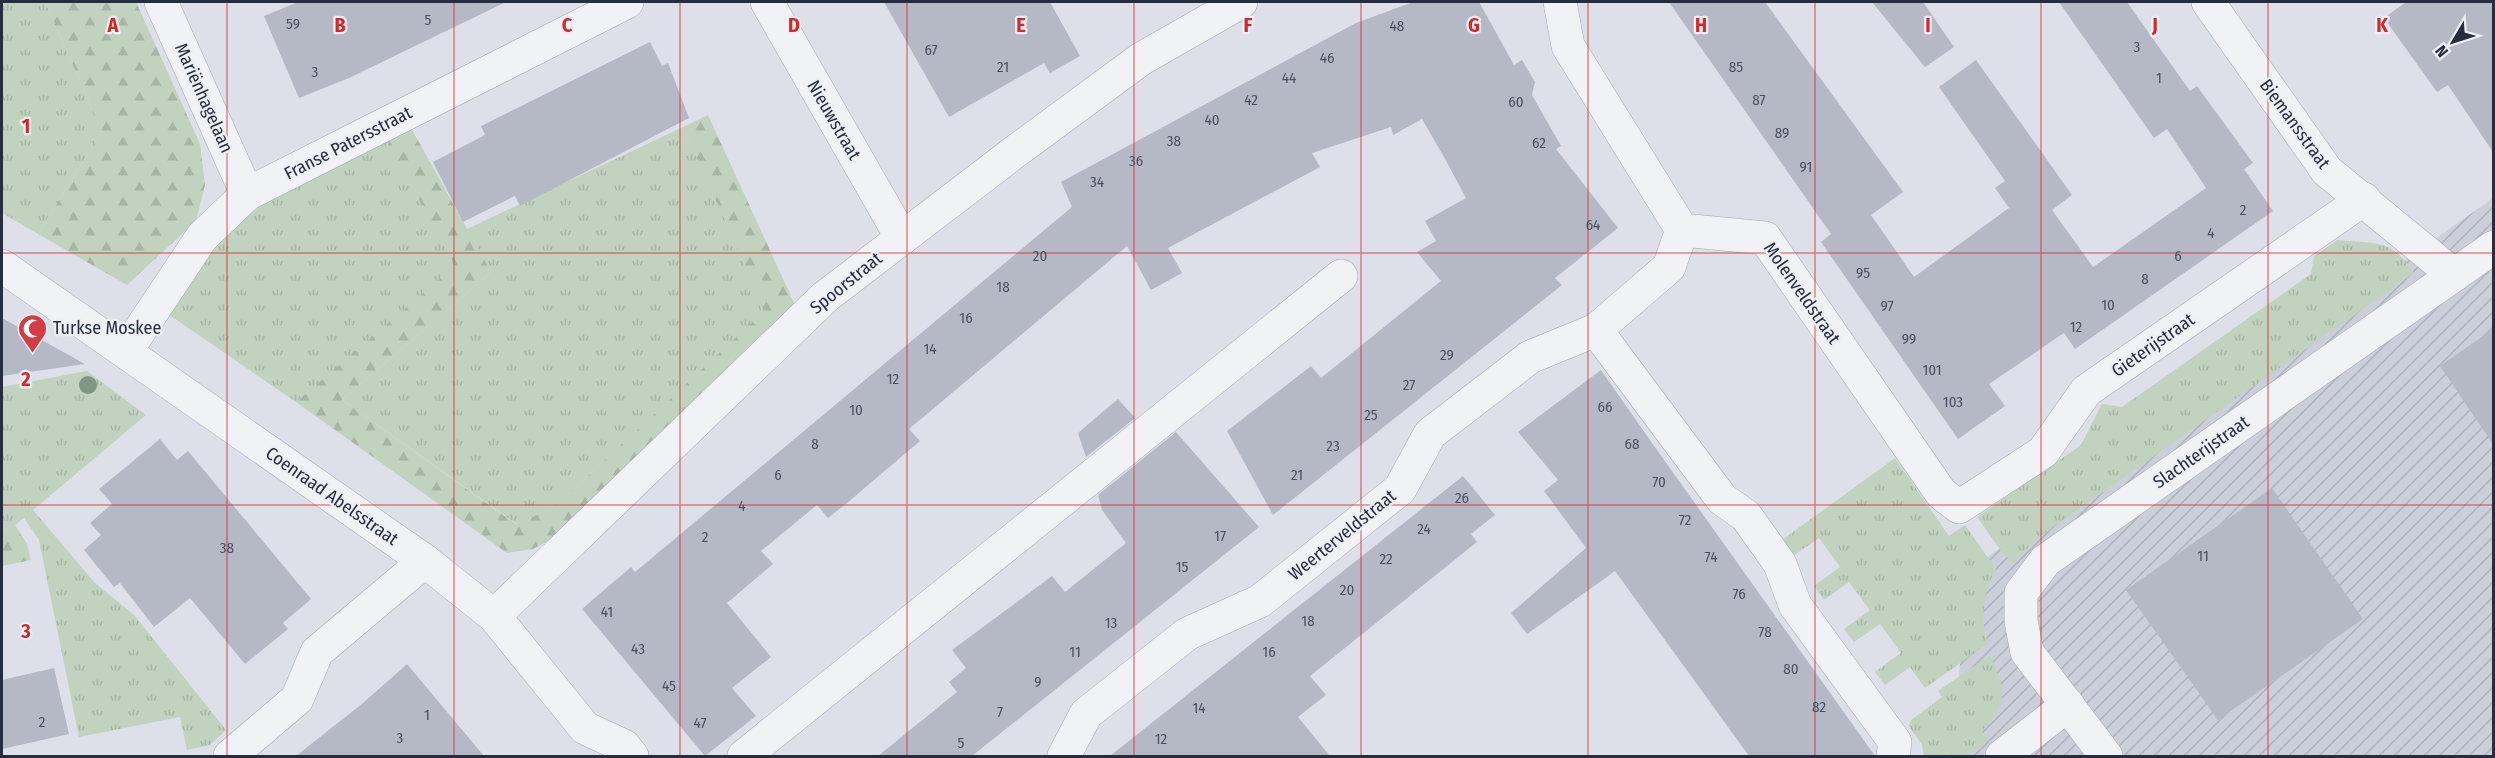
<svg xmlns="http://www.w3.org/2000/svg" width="2495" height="758" font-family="'Fira Sans Condensed',sans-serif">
  <defs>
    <pattern id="industrial-furrows" width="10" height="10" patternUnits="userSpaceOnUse" patternTransform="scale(1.5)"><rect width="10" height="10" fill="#cbcfda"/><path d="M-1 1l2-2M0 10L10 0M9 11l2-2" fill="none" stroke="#aeb2bc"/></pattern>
    <pattern id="grass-tufts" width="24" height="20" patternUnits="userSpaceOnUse" patternTransform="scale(1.5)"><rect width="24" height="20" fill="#c1d2be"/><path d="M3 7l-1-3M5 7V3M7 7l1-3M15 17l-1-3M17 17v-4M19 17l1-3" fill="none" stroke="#a6b5a4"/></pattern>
    <pattern id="forest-firs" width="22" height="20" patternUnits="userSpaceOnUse" patternTransform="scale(1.5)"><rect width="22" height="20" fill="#c1d2be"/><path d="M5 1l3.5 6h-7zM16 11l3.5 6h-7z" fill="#a6b5a4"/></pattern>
  </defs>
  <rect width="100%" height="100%" fill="#dde0e8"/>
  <polygon fill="url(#industrial-furrows)" points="2493,198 2493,756 1952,756 1968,571"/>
  <g fill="url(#grass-tufts)">
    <polygon points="2,2 45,2 102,131 38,234 2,213"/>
    <polygon points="683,127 766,310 558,504 518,525 342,400 491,272 467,229"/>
    <polygon points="385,137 456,266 296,402 168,314 212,246 264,203"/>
    <path d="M2337,240C2376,244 2391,238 2414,273L2035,540L2014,563L2004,555L1977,517L2081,445L2102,404L2122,407L2311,274L2314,256Z"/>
    <polygon points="87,371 146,415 33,510 94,582 135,616 226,730 210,745 187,750 180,717 79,737 39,540 24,518 15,525 2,530 2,387"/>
    <path d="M1895,458L1949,536L1965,525L1996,569C1983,593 1980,618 1987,644L1925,688L1910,667L1885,685L1875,672L1901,653L1880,624L1854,642L1844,629L1870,610L1849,582L1824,600L1814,586L1840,567L1819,538L1793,556L1782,540Z"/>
    <path d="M1990,655C2005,689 2011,704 1981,731L1989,740L1968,756H1924L1922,745L1909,726L1911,720L1942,697L1938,691Z"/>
  </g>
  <g fill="url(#forest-firs)">
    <polygon points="45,2 136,2 200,144 205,185 196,221 127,285 38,234 102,131"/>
    <polygon points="708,115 800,316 575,527 533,549 507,553 296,402 455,266 385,137 410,126 491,272 342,400 517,525 558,504 765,310 683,127"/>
    <polygon points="15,525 27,544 31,560 2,566 2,530"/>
  </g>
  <g fill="#b4b9c5">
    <polygon points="298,2 506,2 349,78 299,98 264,16"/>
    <polygon points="884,2 1050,2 1080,56 1050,73 1044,63 949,117"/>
    <polygon points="1413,2 1479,2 1514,65 1522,60 1535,82 1532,95 1561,146 1556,149 1618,228 1555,278 1562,285 1273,515 1227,431 1311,366 1321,378 1441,281 1417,252 1436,241 1425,221 1466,198 1444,157 1422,119 1393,135 1391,127 1312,153 1320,167 1168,248 1182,273 1151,290 1127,246 909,429 920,441 847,503 828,518 817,505 761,551 773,564 727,603 771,657 732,688 756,716 705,756 582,609 631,567 635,572 1072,207 1061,182 1356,23"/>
    <polygon points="1669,2 1765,2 1903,192 1871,215 1914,277 2009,208 1995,188 2005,181 1939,87 1976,60 2072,195 2052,210 2093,267 2206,188 2167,129 2154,138 2059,2 2127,2 2190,91 2197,86 2253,163 2244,169 2273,211 2075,349 2064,333 1989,384 2005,406 1958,439 1821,242 1831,234"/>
    <polygon points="1872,2 1923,2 1954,47 1925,67"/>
    <polygon points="2406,2 2493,2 2493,152 2448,85 2437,92 2384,18"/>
    <polygon points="650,42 662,66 668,63 689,118 520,206 515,196 463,222 433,162 485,135 481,126"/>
    <polygon points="2,318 85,364 2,376"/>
    <polygon points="2493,329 2493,444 2440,366"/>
    <polygon points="1601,370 1652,443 1875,756 1749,756 1615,571 1527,634 1511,613 1586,548 1544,491 1558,480 1518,432"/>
    <polygon points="1118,399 1135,418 1086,457 1078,433"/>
    <polygon points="1176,432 1259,527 972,756 878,756 957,692 949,682 966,668 952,650 1052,576 1065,592 1126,543 1102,510 1098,495"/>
    <polygon points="160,439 177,460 188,451 311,599 283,623 288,629 245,664 190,598 154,627 120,583 114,587 84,550 101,535 90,523 112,504 99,489"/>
    <polygon points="1463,476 1495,515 1471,534 1477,542 1310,676 1326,695 1298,717 1330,756 1110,756"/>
    <polygon points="2272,488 2363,619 2218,720 2126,590"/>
    <polygon points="407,664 484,756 296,756 363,703"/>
    <polygon points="54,668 69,734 2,749 2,680"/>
  </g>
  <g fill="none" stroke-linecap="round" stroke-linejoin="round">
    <defs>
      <g id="minor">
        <polyline points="161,2 247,194"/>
        <polyline points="767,2 902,238"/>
        <polyline points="1560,2 1568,46 1682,230 1765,238 1941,493 1959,507 2043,452 2086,391 2364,199"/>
        <polyline points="2208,2 2327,171 2454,275"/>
        <polyline points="2,266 425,561 494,616 585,728 624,746 632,756"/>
        <polyline points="1596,330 1722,499 1746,516 1766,544 1780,564 1795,605 1895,742 1893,756"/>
        <polyline points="126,351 202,237 247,194 627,2"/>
        <polyline points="494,616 825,297 1012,154 1141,59 1241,2"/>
        <polyline points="230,756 297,699 317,652 425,561"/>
        <polyline points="744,756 1341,276"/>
        <polyline points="1064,756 1086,714 1187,634 1260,601 1400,489 1430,434 1530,357 1596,330 1669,267 1682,230"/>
        <polyline points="2002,756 2068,705"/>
        <polyline points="2106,756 2027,652 2021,621 2021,593 2045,561 2494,247"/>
      </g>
    </defs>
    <use href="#minor" stroke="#a2a7b2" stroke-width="34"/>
    <use href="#minor" stroke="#f0f2f6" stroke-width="33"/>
  </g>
  <circle fill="#819784" cx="88" cy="385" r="9"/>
  <path fill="none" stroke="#d62828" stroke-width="1.5" stroke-opacity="0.55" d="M227,2V756M454,2V756M680,2V756M907,2V756M1134,2V756M1361,2V756M1588,2V756M1815,2V756M2041,2V756M2268,2V756M2,253H2494M2,505H2494"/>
  <defs>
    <symbol id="mosque-pin" viewBox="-11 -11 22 30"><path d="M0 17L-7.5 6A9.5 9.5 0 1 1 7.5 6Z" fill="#d33c42" stroke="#edeff5"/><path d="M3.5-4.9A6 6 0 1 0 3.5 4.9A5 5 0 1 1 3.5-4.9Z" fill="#fff"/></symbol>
  </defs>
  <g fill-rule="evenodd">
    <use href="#mosque-pin" x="16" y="312" width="33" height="45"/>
  </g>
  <g text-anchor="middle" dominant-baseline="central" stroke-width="4.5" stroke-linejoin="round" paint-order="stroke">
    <g font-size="15" fill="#4a5060">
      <text x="428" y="20">5</text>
      <text x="293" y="24">59</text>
      <text x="1397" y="26">48</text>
      <text x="2137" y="47">3</text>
      <text x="931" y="50">67</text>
      <text x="1327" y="58">46</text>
      <text x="1003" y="67">21</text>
      <text x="1736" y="67">85</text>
      <text x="315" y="72">3</text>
      <text x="1289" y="78">44</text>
      <text x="2159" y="78">1</text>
      <text x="1251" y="100">42</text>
      <text x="1759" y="100">87</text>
      <text x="1516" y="102">60</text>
      <text x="1212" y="120">40</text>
      <text x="1782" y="133">89</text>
      <text x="1174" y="141">38</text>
      <text x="1539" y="143">62</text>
      <text x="1136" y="161">36</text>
      <text x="1806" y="167">91</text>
      <text x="1097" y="182">34</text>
      <text x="2243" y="210">2</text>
      <text x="1593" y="225">64</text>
      <text x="2211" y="233">4</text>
      <text x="1040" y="256">20</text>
      <text x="2178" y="256">6</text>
      <text x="1863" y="273">95</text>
      <text x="2145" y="279">8</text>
      <text x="1003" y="287">18</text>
      <text x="2108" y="305">10</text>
      <text x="1887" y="306">97</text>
      <text x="966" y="318">16</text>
      <text x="2076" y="327">12</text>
      <text x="1909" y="339">99</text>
      <text x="930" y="349">14</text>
      <text x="1447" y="355">29</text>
      <text x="1932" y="370">101</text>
      <text x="893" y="379">12</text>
      <text x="1409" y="385">27</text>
      <text x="1953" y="402">103</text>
      <text x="1605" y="407">66</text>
      <text x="856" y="410">10</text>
      <text x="1371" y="415">25</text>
      <text x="815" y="444">8</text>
      <text x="1632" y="444">68</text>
      <text x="1333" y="446">23</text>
      <text x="778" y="475">6</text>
      <text x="1297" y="475">21</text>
      <text x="1659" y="482">70</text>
      <text x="1462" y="498">26</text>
      <text x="742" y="506">4</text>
      <text x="1685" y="520">72</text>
      <text x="1424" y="529">24</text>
      <text x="1220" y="536">17</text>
      <text x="705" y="537">2</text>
      <text x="227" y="548">38</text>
      <text x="2203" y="556">11</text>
      <text x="1711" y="557">74</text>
      <text x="1386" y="559">22</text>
      <text x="1182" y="567">15</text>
      <text x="1347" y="590">20</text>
      <text x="1739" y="594">76</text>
      <text x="607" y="612">41</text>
      <text x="1308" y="621">18</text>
      <text x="1111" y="623">13</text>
      <text x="1765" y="632">78</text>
      <text x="638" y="649">43</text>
      <text x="1075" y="652">11</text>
      <text x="1269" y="652">16</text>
      <text x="1791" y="669">80</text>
      <text x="1038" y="682">9</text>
      <text x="669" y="686">45</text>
      <text x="1819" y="707">82</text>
      <text x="1199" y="708">14</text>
      <text x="1000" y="712">7</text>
      <text x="427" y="715">1</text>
      <text x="42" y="722">2</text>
      <text x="700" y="723">47</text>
      <text x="400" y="738">3</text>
      <text x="1161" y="739">12</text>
      <text x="961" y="743">5</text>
    </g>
    <g font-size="18" fill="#262d3f" stroke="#edeff5">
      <text transform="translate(204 98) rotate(66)">Mariënhagelaan</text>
      <text transform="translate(834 120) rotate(60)">Nieuwstraat</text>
      <text transform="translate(2295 124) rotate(54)">Biemansstraat</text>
      <text transform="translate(348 143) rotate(-27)">Franse Patersstraat</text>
      <text transform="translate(846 283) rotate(-39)">Spoorstraat</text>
      <text transform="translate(1802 293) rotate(55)">Molenveldstraat</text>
      <text transform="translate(2153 345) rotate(-35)">Gieterijstraat</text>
      <text transform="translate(2201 452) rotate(-35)">Slachterijstraat</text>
      <text transform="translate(332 496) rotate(35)">Coenraad Abelsstraat</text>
      <text transform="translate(1342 535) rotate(-39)">Weerterveldstraat</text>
    </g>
    <g font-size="18" fill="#262d3f" stroke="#edeff5" text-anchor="start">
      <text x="53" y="328">Turkse Moskee</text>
    </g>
  </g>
  <g font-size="20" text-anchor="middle" font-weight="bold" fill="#d62828" stroke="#edeff5" stroke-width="4.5" stroke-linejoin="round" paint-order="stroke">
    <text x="113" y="32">A</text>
    <text x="340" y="32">B</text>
    <text x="567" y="32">C</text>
    <text x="794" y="32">D</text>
    <text x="1021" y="32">E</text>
    <text x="1248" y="32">F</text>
    <text x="1474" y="32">G</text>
    <text x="1701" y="32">H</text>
    <text x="1928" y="32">I</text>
    <text x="2155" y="32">J</text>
    <text x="2382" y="32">K</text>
    <text x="26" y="133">1</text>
    <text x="26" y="386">2</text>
    <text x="26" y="638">3</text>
  </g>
  <rect width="2495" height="758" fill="none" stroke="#262d3f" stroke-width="6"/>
  <g transform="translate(2453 42) rotate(231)" stroke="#edeff5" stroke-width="4.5" paint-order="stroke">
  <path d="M0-4.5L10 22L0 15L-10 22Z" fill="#262d3f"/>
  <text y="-9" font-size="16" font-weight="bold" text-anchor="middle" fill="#262d3f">N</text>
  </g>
</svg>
